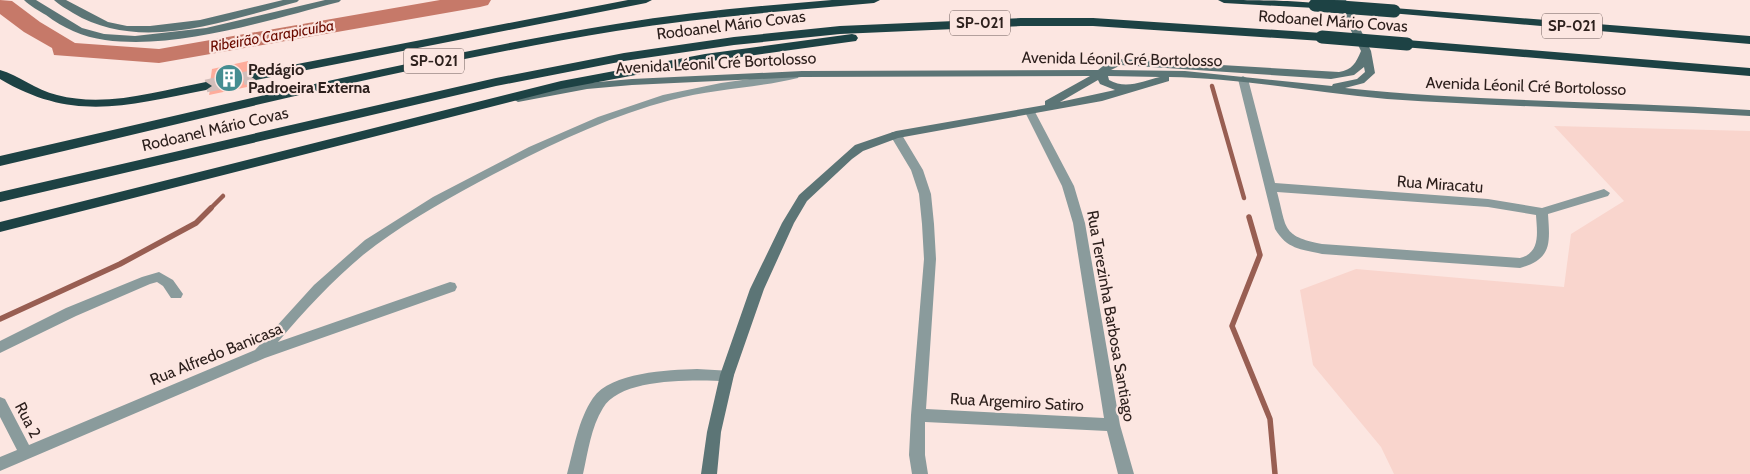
<svg xmlns="http://www.w3.org/2000/svg" width="1750" height="474" font-family="Cabin,sans-serif">
  <rect width="100%" height="100%" fill="#fce6e1"/>
  <polygon fill="#f9d5cd" points="1554,126 1750,131 1750,474 1394,474 1381,447 1313,365 1300,290 1356,269 1564,287 1571,234 1624,201"/>
  <g fill="none" stroke-linecap="round" stroke-linejoin="round">
    <g stroke="#985e52" stroke-width="4.5">
      <polyline points="1212,86 1244,198"/>
      <polyline points="210,209 223,196"/>
    </g>
    <g stroke="#985e52" stroke-width="5.5">
      <polyline points="1249,217 1260,255 1232,326 1270,419 1275,474"/>
      <polyline points="0,319 120,264 196,223 211,208"/>
    </g>
    <polygon fill="#c67969" fill-rule="evenodd" points="0,0 12,1 40,22 75,43 159,49 440,0 491,0 488,5 480,7 159,63 54,55 52,48 24,32 0,14"/>
  </g>
  <polygon fill="#feac9b" points="248,61 247,87 209,95 210,90 214,87 210,83 212,69"/>
  <g fill="none" stroke-linecap="round" stroke-linejoin="round">
    <polyline stroke="#d3beba" stroke-width="13" stroke-dasharray="13 6" stroke-linecap="butt" points="206,86 256,76"/>
    <g fill="#8a9b9c" fill-rule="evenodd">
      <path d="M794,73L798,74L799,76L798,78C757,88 713,89 671,100C603,118 539,150 477,183C438,204 398,227 363,255C332,281 304,311 278,342L450,282L455,283L457,287L455,291L265,358L0,471V457L17,450L0,417V397L5,399L29,445L255,350L314,285L365,240L433,197L529,147L598,117L663,95L721,83Z"/>
      <path d="M1243,76L1248,79L1275,183L1488,199L1542,208L1604,189L1610,193L1608,196L1548,214C1550,243 1552,259 1520,268L1322,254C1300,249 1287,249 1275,229L1238,79ZM1277,192L1488,207L1536,215C1537,232 1541,253 1520,258L1322,244C1281,236 1287,228 1277,192Z"/>
      <polygon points="1030,109 1035,112 1074,186 1085,223 1120,425 1134,474 1118,474 1107,431 925,422 925,455 928,474 912,474 909,455 911,415 924,259 922,224 919,194 911,170 890,135 892,132 900,132 902,135 923,170 931,194 934,224 936,259 926,409 1104,418 1073,223 1062,186 1025,112"/>
      <polygon points="159,272 173,280 183,294 181,298 171,298 163,286 157,282 150,284 76,316 0,353 0,341 66,308 142,277"/>
      <path d="M697,369L732,371L734,375L732,379L727,381C695,380 621,377 603,408C591,427 588,452 583,474H567C574,449 578,420 593,398C611,372 668,370 697,369Z"/>
    </g>
    <g fill="#5c7576" fill-rule="evenodd">
      <path d="M24,0H36L82,28L104,34L135,36L206,28L325,0H341L339,2C268,20 178,50 105,40C83,37 63,28 46,15C39,11 30,6 24,0Z"/>
      <path d="M54,0H66L108,22L127,26H150L200,20L283,0H299L297,2C227,20 141,54 73,13C67,9 59,5 54,0Z"/>
      <path d="M1336,0H1346L1371,51L1375,73L1364,83L1345,88C1479,102 1615,101 1750,110V116C1629,109 1508,107 1387,99C1315,93 1242,78 1169,77V81L1102,101L898,138L863,151L852,159L807,201L794,223L764,289L734,375L721,432L717,474H701L707,432L720,375L750,289L782,223L799,195L855,145L896,131L1045,105V101L1090,76L802,77L632,85L587,89L518,102L513,99L518,96L587,83L632,79L802,71L1098,70L1107,63L1120,59L1339,72C1352,70 1356,63 1361,51ZM1121,65L1331,79L1354,75L1364,67L1365,72L1357,79L1333,84L1332,86L1185,71L1111,70ZM1108,76L1160,77C1143,81 1126,90 1109,80ZM1098,80L1100,84L1115,90L1060,102Z"/>
    </g>
    <g fill="#1d4244" fill-rule="evenodd">
      <polygon points="628,0 652,0 646,3 256,80 250,76 256,72"/>
      <path d="M832,0H880L874,3C788,11 701,17 616,31C409,65 205,118 0,166V156C205,110 409,58 616,24C688,12 760,6 832,0Z"/>
      <path d="M1218,0C1235,0 1313,0 1321,5L1315,8L1224,3Z"/>
      <polygon points="1394,8 1750,36 1750,44 1390,13 1388,11"/>
      <polygon points="1021,18 1093,18 1322,33 1328,37 1322,41 1093,26 1021,26 840,34 734,45 624,61 496,86 0,202 0,192 496,78 624,53 734,37 840,26"/>
      <polygon points="852,34 856,35 858,38 856,41 705,62 561,89 0,232 0,222 561,81 705,54"/>
      <polygon points="1407,40 1750,68 1750,76 1403,47 1401,44"/>
      <path d="M0,70C18,75 36,90 57,95C106,108 158,91 206,82L212,86L206,90C128,105 74,123 0,79Z"/>
    </g>
    <g stroke="#1d4244" stroke-width="13">
      <polyline points="1315,5 1394,11"/>
      <polyline points="1322,37 1407,44"/>
    </g>
  </g>
  <defs>
    <symbol id="building-disc" viewBox="-11 -11 22 22"><circle r="9.5" fill="#458d91" stroke="#fce6e1"/><path d="M-4-6H4V6H1V3H-1V6H-4ZM-2.5-4.3h1.7v1.8h-1.7ZM.8-4.3h1.7v1.8H.8ZM-2.5-1h1.7V.8h-1.7ZM.8-1h1.7V.8H.8Z" fill="#fff"/></symbol>
  </defs>
  <g fill-rule="evenodd">
    <use href="#building-disc" x="213" y="62" width="32" height="32"/>
  </g>
  <g text-anchor="middle" dominant-baseline="central" stroke-width="4.5" stroke-linejoin="round" paint-order="stroke">
    <g fill="#fce6e1" stroke="#6b5b58" stroke-width="1">
      <rect x="950" y="10.5" width="60" height="25" rx="4"/>
      <rect x="1542" y="13.5" width="60" height="25" rx="4"/>
      <rect x="404" y="48.5" width="60" height="25" rx="4"/>
    </g>
    <g font-size="15" font-weight="bold" fill="#2d201d">
      <text x="980" y="23">SP-021</text>
      <text x="1572" y="26">SP-021</text>
      <text x="434" y="61">SP-021</text>
    </g>
    <g font-size="15" font-style="italic" fill="#6b0b00" stroke="#fce6e1">
      <text transform="translate(272 36) rotate(-10)">Ribeirão Carapicuíba</text>
    </g>
    <g font-size="16" fill="#2d201d" stroke="#fce6e1">
      <text transform="translate(1333 21) rotate(4)">Rodoanel Mário Covas</text>
      <text transform="translate(731 25) rotate(-7)">Rodoanel Mário Covas</text>
      <text transform="translate(1122 59) rotate(1)">Avenida Léonil Cré Bortolosso</text>
      <text transform="translate(716 63) rotate(-3)">Avenida Léonil Cré Bortolosso</text>
      <text transform="translate(1526 86) rotate(2)">Avenida Léonil Cré Bortolosso</text>
      <text transform="translate(215 129) rotate(-13)">Rodoanel Mário Covas</text>
      <text transform="translate(1440 184) rotate(4)">Rua Miracatu</text>
      <text transform="translate(1111 316) rotate(80)">Rua Terezinha Barbosa Santiago</text>
      <text transform="translate(216 354) rotate(-22)">Rua Alfredo Banicasa</text>
      <text transform="translate(1017 402) rotate(3)">Rua Argemiro Satiro</text>
      <text transform="translate(28 420) rotate(63)">Rua 2</text>
    </g>
    <g font-size="16" font-weight="bold" fill="#2d201d" stroke="#fce6e1" text-anchor="start">
      <text x="248" y="69">Pedágio<tspan x="248" dy="18">Padroeira Externa</tspan></text>
    </g>
  </g>
</svg>
